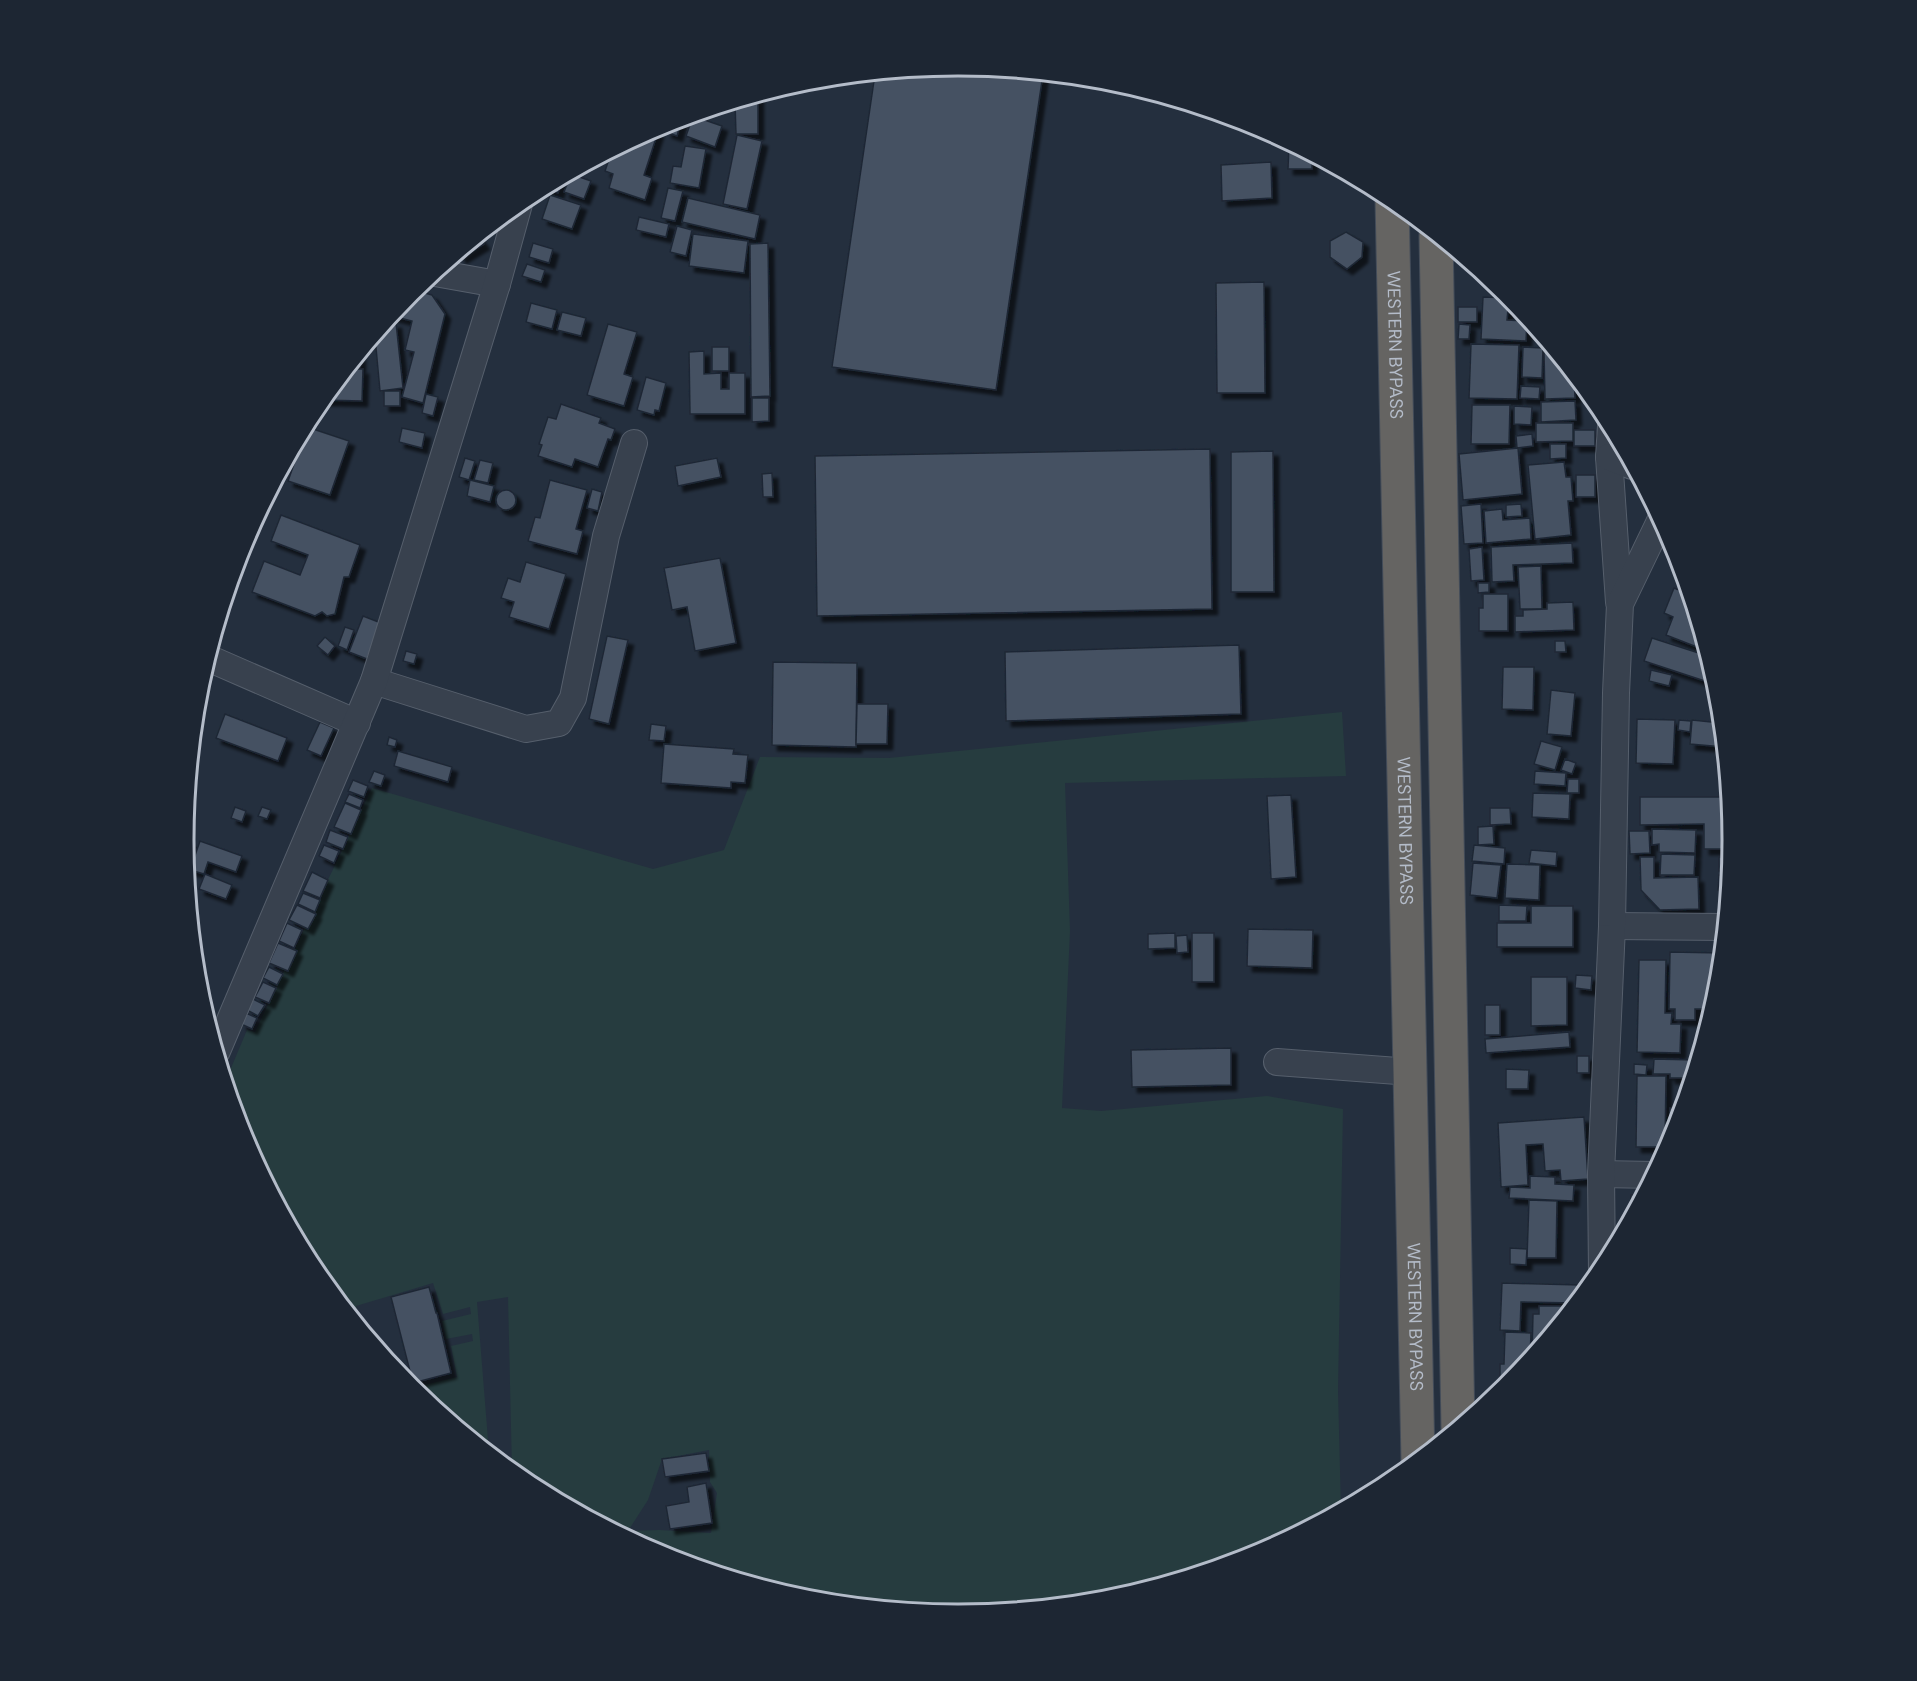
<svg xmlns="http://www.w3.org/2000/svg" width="1917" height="1681" font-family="'DM Sans',sans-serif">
  <defs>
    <filter id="shadow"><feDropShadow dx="5.5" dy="5.5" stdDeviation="1.5" flood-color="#0009"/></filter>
  </defs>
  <rect width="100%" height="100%" fill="#242f3e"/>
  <path fill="#263c3f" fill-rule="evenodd" d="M1342,712L1346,776L1065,783L1070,931L1062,1108L1101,1111L1267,1096L1343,1109L1338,1391L1341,1510L1255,1556L1109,1600L958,1615L807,1600L662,1556L528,1484L512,1471L508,1297L477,1302L489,1452L411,1388L457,1377L451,1346L473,1341L472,1334L446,1339L442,1321L471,1314L470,1307L443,1314L433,1283L356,1306L360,1326L314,1270L243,1137L226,1080L247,1030L255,1032L372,788L653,869L724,850L760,757L889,758ZM709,1450L710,1482L717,1493L711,1533L659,1530L628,1531L648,1500L662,1459Z"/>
  <g fill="#455162" stroke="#1f2835" stroke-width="1.5" filter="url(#shadow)">
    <polygon points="958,66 1043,74 996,390 832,367 875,74"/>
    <polygon points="758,96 758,134 736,134 735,103"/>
    <polygon points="693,116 722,126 715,147 686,136"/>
    <polygon points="676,121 681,122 677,136 666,132 669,123"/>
    <polygon points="652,131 658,132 644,175 652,178 645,200 609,188 613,174 605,171 611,153"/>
    <polygon points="737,135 762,141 747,209 723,204"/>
    <polygon points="1289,143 1312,155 1312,169 1288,169"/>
    <polygon points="685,146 706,149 699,188 670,183 673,166 681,167"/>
    <polygon points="1271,162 1272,198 1222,201 1221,165"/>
    <polygon points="571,174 591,181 584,199 564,192"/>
    <polygon points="563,178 558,193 545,188"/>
    <polygon points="668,188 683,191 675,221 661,218"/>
    <polygon points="550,195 581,205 572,229 542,219"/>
    <polygon points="688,198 760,215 755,239 682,222"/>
    <polygon points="639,217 669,224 666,237 636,230"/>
    <polygon points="677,226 692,230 686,256 670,252"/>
    <polygon points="1346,232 1363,242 1362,257 1347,269 1330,257 1330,241"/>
    <polygon points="693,234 748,241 744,273 689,266"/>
    <polygon points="479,237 484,244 461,258 459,254"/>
    <polygon points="533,243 553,249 549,263 529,257"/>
    <polygon points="768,243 770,396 751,397 750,244"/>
    <polygon points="527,264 545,270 541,282 522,276"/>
    <polygon points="1485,275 1499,287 1483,284"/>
    <polygon points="1264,282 1265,393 1217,393 1216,283"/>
    <polygon points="414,290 432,295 445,314 423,403 402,397 414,352 405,350 412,321 392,316"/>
    <polygon points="1483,297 1509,298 1507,320 1527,321 1526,341 1481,339"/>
    <polygon points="531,303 557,310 552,329 526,322"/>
    <rect x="1458" y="307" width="19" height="15"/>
    <polygon points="562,312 586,318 581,336 557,330"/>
    <polygon points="396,323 403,388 380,391 375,337 385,324"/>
    <polygon points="608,324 637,332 624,374 633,377 624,406 587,395"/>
    <polygon points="1459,324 1470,325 1469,339 1458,339"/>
    <polygon points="1471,344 1519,345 1517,399 1469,398"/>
    <rect x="712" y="347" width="17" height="24"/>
    <polygon points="1523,347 1543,348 1542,378 1522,377"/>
    <polygon points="704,351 704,374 721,373 721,389 729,389 729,373 745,373 745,414 690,414 689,352"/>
    <polygon points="1544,352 1554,352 1574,376 1575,398 1545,399"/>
    <polygon points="360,355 360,367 350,367"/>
    <polygon points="348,369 363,369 362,401 322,400"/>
    <polygon points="646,377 666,383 659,411 655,410 654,415 637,410"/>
    <polygon points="1521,386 1540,387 1539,399 1520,398"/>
    <rect x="384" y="391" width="16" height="15"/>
    <polygon points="426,394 438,397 433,416 422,413"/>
    <polygon points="752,398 769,398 769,421 752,422"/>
    <polygon points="1575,401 1576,420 1541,422 1541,402"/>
    <polygon points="561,404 601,418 599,423 615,429 611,440 608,439 598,467 575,459 572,467 538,456 542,445 539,444 548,417 556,419"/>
    <polygon points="1472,405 1510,405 1509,444 1471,444"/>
    <polygon points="1514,406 1532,407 1531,425 1514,424"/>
    <polygon points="1536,423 1573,423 1573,441 1536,442"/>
    <polygon points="307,427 349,441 330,495 288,481"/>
    <polygon points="402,428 425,433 422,448 399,442"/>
    <rect x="1574" y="430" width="21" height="16"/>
    <polygon points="1532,434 1533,446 1517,448 1516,436"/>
    <polygon points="1550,444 1566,444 1566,458 1550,459"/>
    <polygon points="1518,448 1522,494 1463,500 1459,454"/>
    <polygon points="1210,449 1212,609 817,616 815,456"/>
    <polygon points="1273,451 1274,592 1231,592 1231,452"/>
    <polygon points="465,458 475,461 469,480 459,477"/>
    <polygon points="717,458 721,477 678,486 675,466"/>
    <polygon points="480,460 493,463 488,483 474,480"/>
    <polygon points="1564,462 1566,477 1571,477 1573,501 1568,501 1571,535 1535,539 1528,465"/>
    <polygon points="772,473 773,497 763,497 762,474"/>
    <rect x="1576" y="475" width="19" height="22"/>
    <polygon points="470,480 494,486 490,502 467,496"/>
    <polygon points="550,480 587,490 576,529 583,531 577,554 528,541 535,517 540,518"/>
    <polygon points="592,489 602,492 598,511 587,508"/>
    <circle cx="506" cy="500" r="10"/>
    <polygon points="1481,504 1483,543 1464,544 1461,506"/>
    <polygon points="1521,504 1522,516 1506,517 1506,505"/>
    <polygon points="1502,509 1503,520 1530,518 1531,539 1486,543 1484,511"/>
    <polygon points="281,515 360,545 349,577 344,577 335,614 327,616 322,612 315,616 252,592 264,561 300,575 308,555 271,541"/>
    <polygon points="1572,543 1573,563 1513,565 1514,581 1492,582 1491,547"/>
    <polygon points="1482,547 1484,580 1471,581 1469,549"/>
    <polygon points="720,558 736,643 695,651 687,607 672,610 664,568"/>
    <polygon points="526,562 566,574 549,629 509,617 514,602 501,598 508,578 520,582"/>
    <polygon points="1541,566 1542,609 1520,609 1518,567"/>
    <polygon points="1478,583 1489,583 1489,592 1478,593"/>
    <polygon points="1674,588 1689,594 1704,644 1702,649 1666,635 1673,617 1664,613"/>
    <polygon points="1483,594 1508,594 1508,631 1479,631 1479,608 1483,608"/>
    <polygon points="1573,602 1574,630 1515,632 1515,616 1523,616 1523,610 1547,609 1547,603"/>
    <polygon points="363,616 381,623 367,659 349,652"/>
    <polygon points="345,627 354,630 347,650 338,646"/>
    <polygon points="607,636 628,640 609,724 589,719"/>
    <polygon points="325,637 335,646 328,655 317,646"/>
    <polygon points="1652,638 1708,656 1717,685 1644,661"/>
    <polygon points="1555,641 1565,641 1566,652 1555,652"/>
    <polygon points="1239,645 1241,714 1006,721 1005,652"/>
    <polygon points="406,651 417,654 414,664 403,661"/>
    <polygon points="773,662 857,663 856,747 772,745"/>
    <polygon points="1503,667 1534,667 1533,710 1502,709"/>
    <polygon points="1651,670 1672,675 1669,686 1649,681"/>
    <polygon points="1551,690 1575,693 1571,736 1547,734"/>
    <polygon points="857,704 888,704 887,744 856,744"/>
    <polygon points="225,714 287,738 278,761 216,738"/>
    <polygon points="1637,719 1675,720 1673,764 1636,763"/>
    <polygon points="1679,720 1691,721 1690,732 1678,730"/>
    <polygon points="1692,720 1721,723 1724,747 1690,744"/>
    <polygon points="320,722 334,728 321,756 307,750"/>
    <polygon points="651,724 666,726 664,741 649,740"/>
    <polygon points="389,737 397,740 395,747 387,745"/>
    <polygon points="1541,741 1562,747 1555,770 1534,764"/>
    <polygon points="664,744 734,749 733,754 748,755 745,783 731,782 731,788 661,783"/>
    <polygon points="398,751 452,767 448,782 394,766"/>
    <polygon points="1565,759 1576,763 1572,774 1561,770"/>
    <polygon points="374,771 385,775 381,786 369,782"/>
    <polygon points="1535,771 1566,773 1565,786 1534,784"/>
    <polygon points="1568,779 1579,779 1579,793 1567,793"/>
    <polygon points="353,780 368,786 364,797 348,791"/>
    <polygon points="1533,793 1570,794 1569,819 1532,817"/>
    <polygon points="349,794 363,800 360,808 345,802"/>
    <polygon points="1291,795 1296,877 1271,879 1267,796"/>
    <polygon points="1640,797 1724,797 1724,849 1704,849 1704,824 1640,825"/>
    <polygon points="345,803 361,810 351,834 334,827"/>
    <polygon points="235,807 246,811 242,822 231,818"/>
    <polygon points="262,807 271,810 267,819 258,816"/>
    <polygon points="1490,808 1510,808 1511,824 1490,825"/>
    <polygon points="1493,826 1494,844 1478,845 1478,827"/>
    <polygon points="1652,829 1696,830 1695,853 1659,852 1659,844 1652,845"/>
    <polygon points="330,830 348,837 343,849 326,842"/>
    <polygon points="1629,831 1649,831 1650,853 1630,854"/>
    <polygon points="184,841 192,843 187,866"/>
    <polygon points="200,841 242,856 236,872 208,862 204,874 190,870"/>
    <polygon points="324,845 339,851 334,863 319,856"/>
    <polygon points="1474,845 1505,848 1504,864 1472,861"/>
    <polygon points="1531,850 1557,852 1556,866 1529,863"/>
    <polygon points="1661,854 1695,855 1694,875 1660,875"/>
    <polygon points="1640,857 1654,857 1654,878 1698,877 1699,909 1660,910 1641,890"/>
    <rect x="1719" y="857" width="11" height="14"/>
    <polygon points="1473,863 1501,865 1497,898 1470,895"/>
    <polygon points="1507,864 1540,865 1539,900 1505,898"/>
    <polygon points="312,872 328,880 320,898 303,891"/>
    <polygon points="205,874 232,885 226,899 199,889"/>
    <polygon points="1719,875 1730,875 1728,890 1718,890"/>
    <polygon points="303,893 320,900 315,912 298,904"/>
    <polygon points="297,905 316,914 308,929 289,920"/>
    <polygon points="1499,905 1527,906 1526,921 1499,921"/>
    <polygon points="1531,906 1573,906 1573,947 1497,947 1497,923 1531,923"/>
    <polygon points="287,923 302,930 294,948 279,941"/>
    <polygon points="1248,929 1313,930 1312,968 1247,966"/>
    <polygon points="1175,933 1175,948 1148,949 1148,934"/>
    <rect x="1192" y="933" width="22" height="49"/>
    <polygon points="1187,935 1188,952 1177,953 1176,936"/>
    <polygon points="278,943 297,951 288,971 269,963"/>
    <polygon points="1670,952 1721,953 1718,992 1713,1009 1695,1009 1695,1020 1675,1020 1675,1009 1669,1009"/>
    <polygon points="1639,960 1666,960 1665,1013 1672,1013 1671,1024 1681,1024 1680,1053 1637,1052"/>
    <polygon points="269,967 283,974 277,985 263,978"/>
    <polygon points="1576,975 1592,976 1591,990 1575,988"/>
    <polygon points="1531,977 1567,977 1567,1025 1531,1026"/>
    <polygon points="263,982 276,988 269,1003 255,997"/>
    <polygon points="253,999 265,1005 258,1016 247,1010"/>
    <rect x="1485" y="1005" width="15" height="30"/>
    <polygon points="246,1013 257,1018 252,1029 241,1024"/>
    <polygon points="1569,1032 1570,1047 1486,1053 1485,1039"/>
    <polygon points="1231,1048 1231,1085 1132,1087 1131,1050"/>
    <rect x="1577" y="1056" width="12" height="17"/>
    <polygon points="1654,1059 1695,1060 1693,1075 1690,1075 1690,1078 1670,1078 1670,1074 1653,1074"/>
    <polygon points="1634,1064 1647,1065 1646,1075 1634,1074"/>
    <polygon points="1506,1069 1529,1070 1528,1089 1506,1089"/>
    <polygon points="1637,1076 1666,1076 1665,1147 1636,1147"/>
    <polygon points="1670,1108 1683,1108 1674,1137 1669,1147"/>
    <polygon points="1584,1117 1588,1179 1561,1181 1560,1170 1545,1171 1543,1144 1526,1145 1528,1185 1501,1187 1498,1123"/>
    <polygon points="1530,1176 1555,1177 1555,1184 1574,1185 1573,1201 1509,1198 1510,1187 1530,1188"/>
    <polygon points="1631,1195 1643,1195 1631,1217 1630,1217"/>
    <polygon points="1529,1200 1557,1201 1556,1258 1527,1258"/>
    <polygon points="1510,1248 1527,1249 1526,1265 1510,1264"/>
    <polygon points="1502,1283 1580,1285 1580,1298 1576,1303 1521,1302 1520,1331 1500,1330"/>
    <polygon points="429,1287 436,1313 437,1313 451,1373 413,1383 391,1297"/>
    <polygon points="1539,1306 1572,1306 1572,1308 1532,1356 1533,1314 1539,1314"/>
    <polygon points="1505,1332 1531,1333 1530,1359 1513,1380 1504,1380 1504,1377 1500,1377 1500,1364 1504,1364"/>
    <polygon points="706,1453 709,1471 665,1477 662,1459"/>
    <polygon points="706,1483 712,1523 670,1529 666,1506 689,1502 687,1487"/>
  </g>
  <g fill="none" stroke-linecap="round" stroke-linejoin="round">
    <defs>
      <g id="minor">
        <polyline points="435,273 497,284"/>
        <polyline points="1611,426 1609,457 1619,602"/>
        <polyline points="1609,457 1632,466"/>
        <polyline points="208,658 357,723"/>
        <polyline points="374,681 526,729 559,723 573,698 606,536 634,443"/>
        <polyline points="1612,926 1725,927"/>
        <polyline points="217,1051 374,681 497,284 519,204"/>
        <polyline points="1277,1062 1411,1072"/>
        <polyline points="1601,1174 1654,1175"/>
        <polyline points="1602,1272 1601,1174 1612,926 1616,693 1620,604 1661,519"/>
      </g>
      <g id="trunk">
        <path id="s1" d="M1392,199L1418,1461"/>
        <polyline points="1436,236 1458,1428"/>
      </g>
    </defs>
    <use href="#minor" stroke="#565f6c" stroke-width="28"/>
    <use href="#trunk" stroke="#434c59" stroke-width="35"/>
    <use href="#minor" stroke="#38414e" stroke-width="26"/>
    <use href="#trunk" stroke="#656462" stroke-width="33"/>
  </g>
  <g text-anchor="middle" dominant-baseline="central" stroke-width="4.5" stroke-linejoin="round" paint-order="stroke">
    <g font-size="18" fill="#b4bcc9" stroke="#1d2633">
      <text stroke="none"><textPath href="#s1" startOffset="146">WESTERN BYPASS</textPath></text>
      <text stroke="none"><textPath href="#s1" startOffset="632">WESTERN BYPASS</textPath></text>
      <text stroke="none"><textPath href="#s1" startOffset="1118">WESTERN BYPASS</textPath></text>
    </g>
  </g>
  <path d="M0 0H1917V1681H0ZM194 840a764 764 0 1 1 1528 0a764 764 0 1 1-1528 0Z" fill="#1d2633" fill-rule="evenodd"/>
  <path fill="none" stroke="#b4bcc9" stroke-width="3" d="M194 840a764 764 0 1 1 1528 0a764 764 0 1 1-1528 0Z"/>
</svg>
